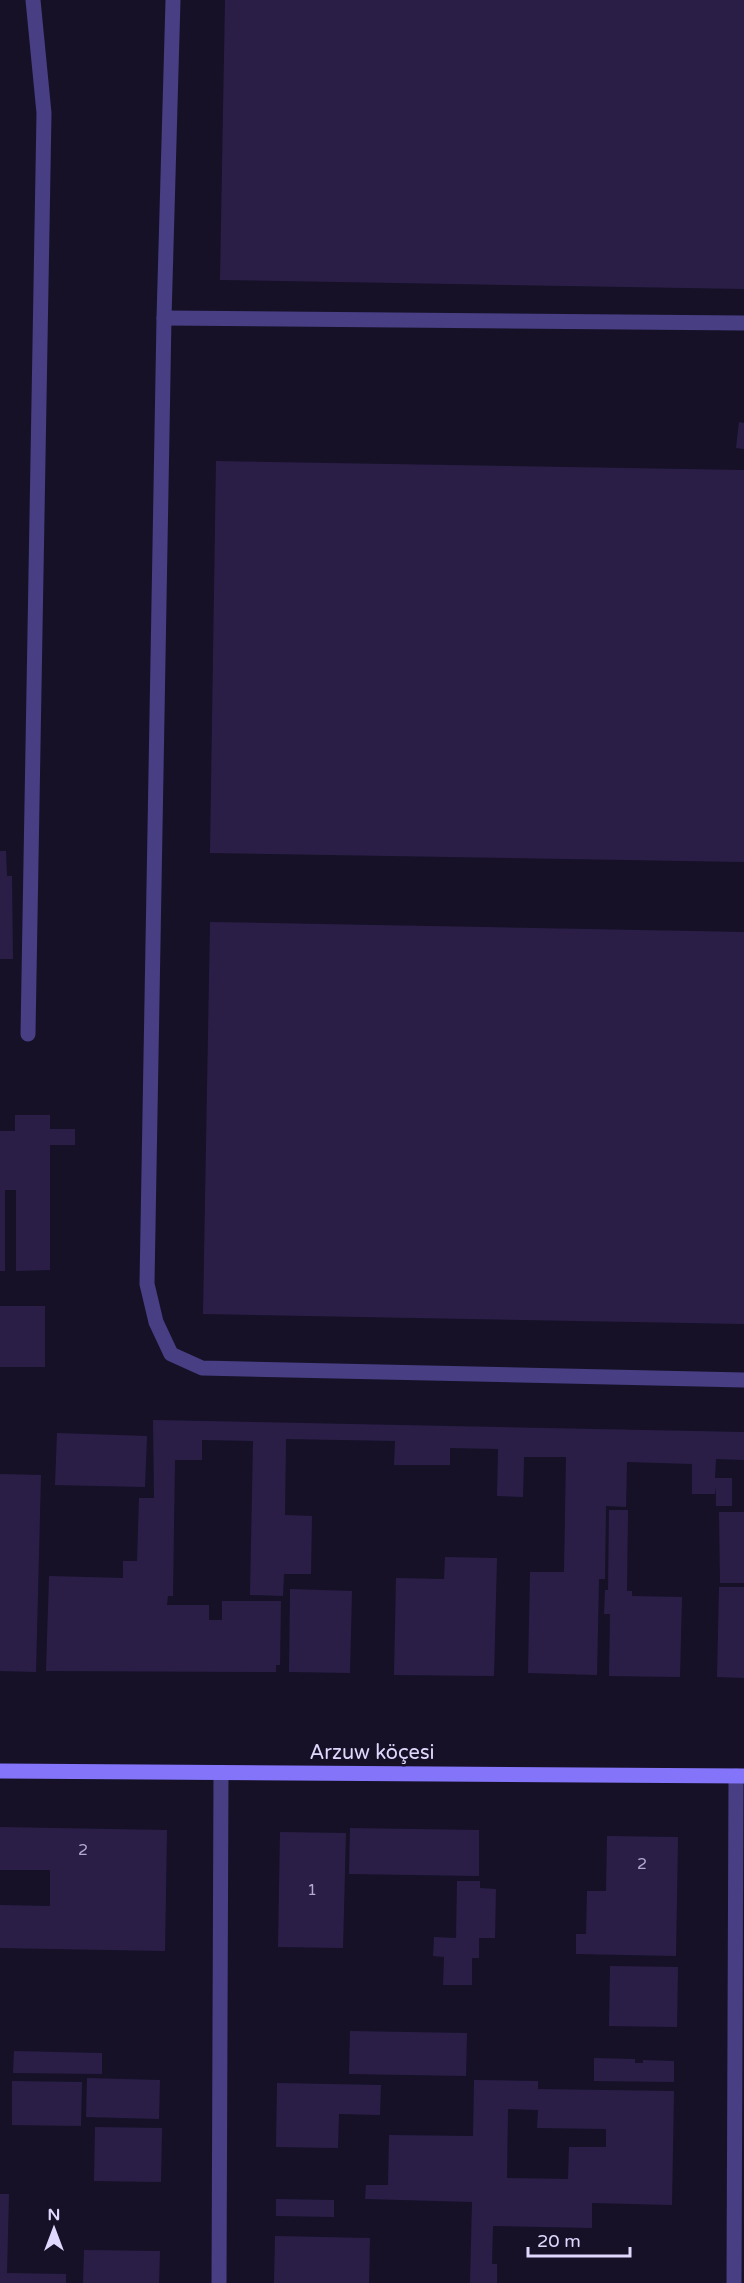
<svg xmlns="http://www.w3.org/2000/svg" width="744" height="2283" font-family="'Varela Round',sans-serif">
  <rect width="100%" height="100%" fill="#161127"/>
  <g fill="#2a1e47" fill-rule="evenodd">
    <polygon points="225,0 744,0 744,289 220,280"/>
    <polygon points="739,422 744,423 744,449 736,448"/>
    <polygon points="216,461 744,470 744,862 210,853"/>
    <polygon points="0,851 6,851 7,876 12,876 13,959 0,959"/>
    <polygon points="210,922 744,932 744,1324 203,1314"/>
    <polygon points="15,1115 50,1115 50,1129 75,1129 75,1145 50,1145 50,1270 16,1271 16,1190 5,1190 5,1271 0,1271 0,1131 15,1131"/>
    <rect x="0" y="1306" width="45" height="61"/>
    <polygon points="153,1420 744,1432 744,1460 716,1459 715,1478 732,1478 732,1506 716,1506 716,1487 715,1494 692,1494 692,1464 627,1462 626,1507 606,1506 605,1579 599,1579 597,1675 528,1673 530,1572 564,1572 566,1457 524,1457 523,1497 497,1496 498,1449 450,1448 450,1465 394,1465 395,1441 286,1439 285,1515 312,1516 311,1574 284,1574 283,1596 250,1595 253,1441 202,1440 202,1460 175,1460 173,1596 168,1596 167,1605 209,1605 209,1620 222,1620 222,1601 281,1601 280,1665 276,1665 276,1672 46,1671 49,1576 123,1578 123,1561 137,1561 139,1498 154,1498"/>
    <polygon points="57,1433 147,1436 145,1487 55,1485"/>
    <polygon points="0,1474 41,1475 36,1672 0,1671"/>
    <polygon points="609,1510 628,1510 627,1591 632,1591 632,1596 682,1597 680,1677 609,1676 610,1614 604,1614 605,1590 608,1590"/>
    <polygon points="719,1512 744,1512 744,1583 720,1583"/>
    <polygon points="445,1557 497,1558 494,1676 394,1675 396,1578 444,1579"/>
    <polygon points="719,1587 744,1587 744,1678 717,1677"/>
    <polygon points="290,1589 352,1591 350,1673 289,1672"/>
    <polygon points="0,1827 167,1830 165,1951 0,1948 0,1905 50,1906 50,1870 0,1870"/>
    <polygon points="350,1828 479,1830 479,1876 349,1874"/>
    <polygon points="280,1832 346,1833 343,1948 278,1947"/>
    <polygon points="607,1836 678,1837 676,1956 576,1954 576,1934 586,1934 587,1891 606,1891"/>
    <polygon points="457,1881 480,1881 480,1888 496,1889 495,1938 479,1938 479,1958 472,1958 472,1985 443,1985 444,1957 433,1956 434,1937 456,1938"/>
    <polygon points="610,1966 678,1967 677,2027 609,2026"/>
    <polygon points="350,2031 467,2033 466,2076 349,2074"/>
    <polygon points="14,2051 102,2053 102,2074 13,2073"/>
    <polygon points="594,2058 635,2059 635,2063 643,2063 643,2060 674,2061 674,2082 594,2081"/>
    <polygon points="87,2078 160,2080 159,2119 86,2117"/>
    <path d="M474,2080L538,2081V2089L674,2091L672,2205L592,2203V2228L493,2226L492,2264H497V2283H470L472,2202L365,2199L366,2185H388L389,2135L473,2136ZM508,2109L538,2110L537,2128L606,2129V2147H569L568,2179L507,2178Z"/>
    <polygon points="12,2081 82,2082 81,2126 12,2125"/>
    <polygon points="277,2083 381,2085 380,2115 339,2114 338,2148 276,2147"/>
    <polygon points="95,2127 162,2128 161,2182 94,2181"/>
    <polygon points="0,2194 9,2194 7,2273 66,2274 66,2283 0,2283"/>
    <polygon points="276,2199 334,2200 334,2217 276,2216"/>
    <polygon points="275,2236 370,2238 369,2283 274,2283"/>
    <polygon points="84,2250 160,2251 159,2283 83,2283"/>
  </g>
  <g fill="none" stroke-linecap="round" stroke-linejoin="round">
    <g stroke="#473e83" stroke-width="15">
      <polyline points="173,0 164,318 147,1284 156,1322 171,1354 202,1368 744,1380"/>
      <polyline points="164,318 744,323"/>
    </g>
    <g stroke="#473e83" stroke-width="15">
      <polyline points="28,1034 44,113 33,0"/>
      <polyline points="219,2283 221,1773"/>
      <polyline points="734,2283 736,1776"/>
    </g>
    <polyline stroke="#8374f9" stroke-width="15" points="0,1771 744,1776"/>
  </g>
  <g text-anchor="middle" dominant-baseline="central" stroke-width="5" stroke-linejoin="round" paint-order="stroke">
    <g font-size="16" fill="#b2aad0">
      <text x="83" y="1850">2</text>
      <text x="642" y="1864">2</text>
      <text x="312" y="1890">1</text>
    </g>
    <g font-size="20" fill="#e0d8fd" stroke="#161127">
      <text x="372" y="1753">Arzuw köçesi</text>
    </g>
  </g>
  <g transform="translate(54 2229)" stroke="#161127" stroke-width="4.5" paint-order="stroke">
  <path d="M0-4.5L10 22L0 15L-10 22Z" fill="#e0d8fd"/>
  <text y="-9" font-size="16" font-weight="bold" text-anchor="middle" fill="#e0d8fd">N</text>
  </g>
  <path d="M528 2247v9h102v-9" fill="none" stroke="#e0d8fd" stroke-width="3"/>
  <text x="537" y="2247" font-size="18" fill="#e0d8fd" stroke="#161127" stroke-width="4.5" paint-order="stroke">20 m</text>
</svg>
